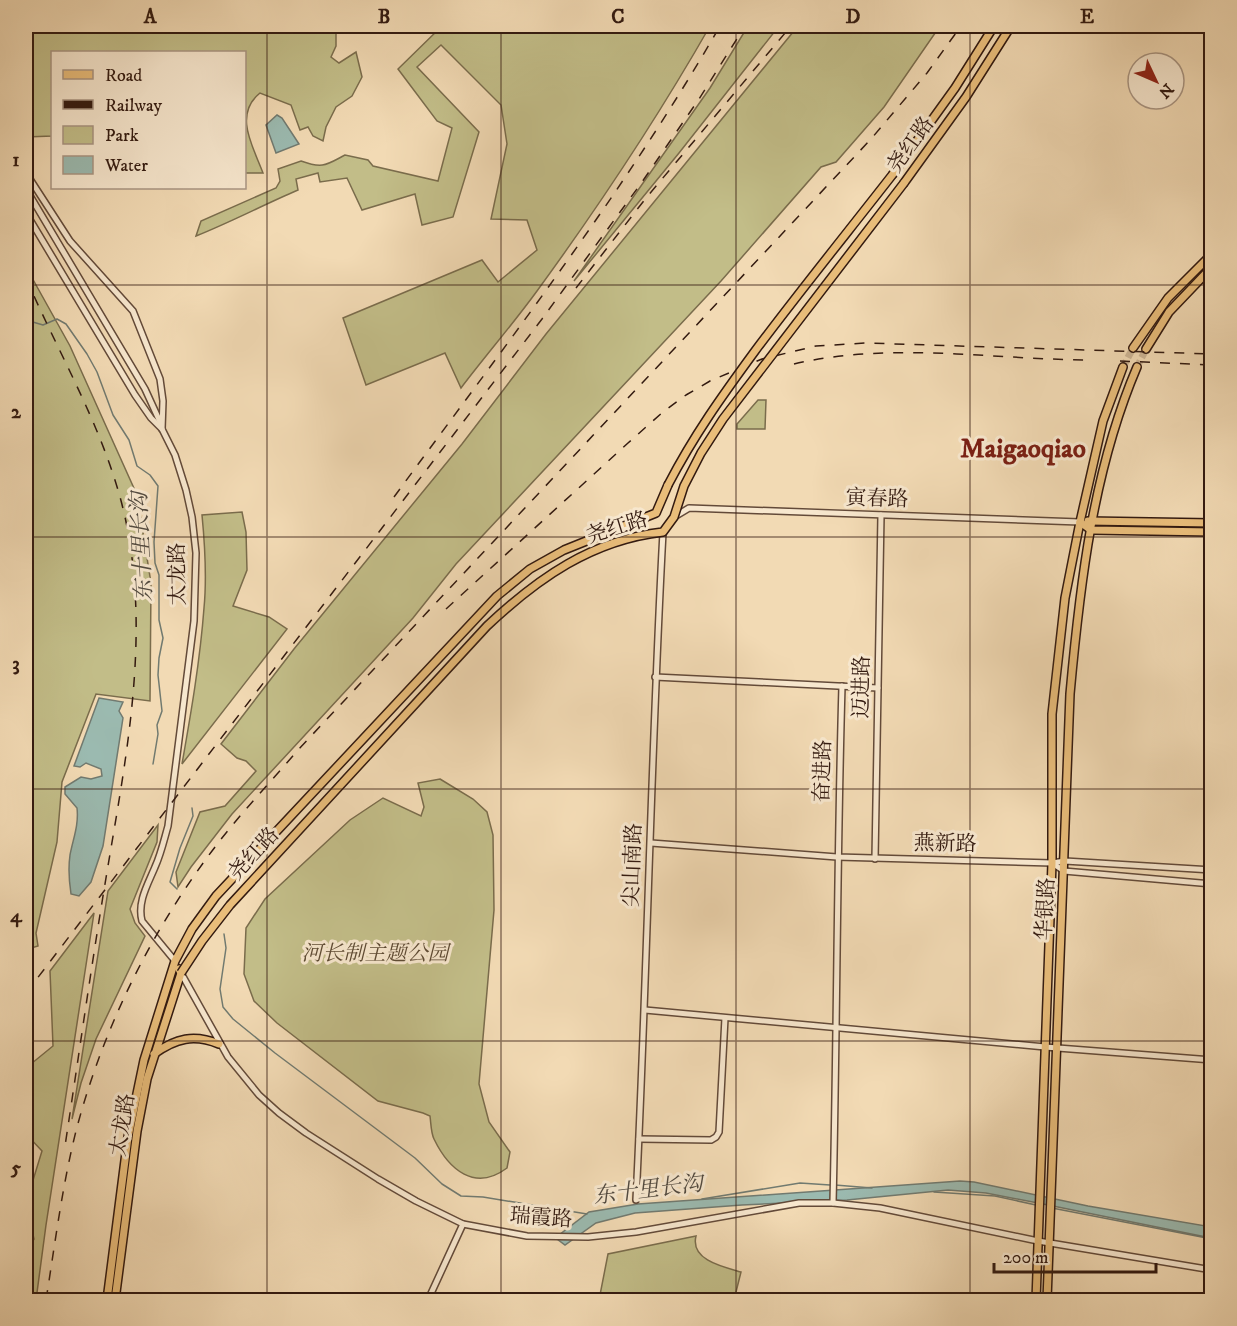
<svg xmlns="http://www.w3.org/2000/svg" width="1237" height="1326" font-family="'IM FELL DW Pica','Noto Serif SC',serif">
  <rect width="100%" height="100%" fill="#f2dab4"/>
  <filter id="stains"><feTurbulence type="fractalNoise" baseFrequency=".00333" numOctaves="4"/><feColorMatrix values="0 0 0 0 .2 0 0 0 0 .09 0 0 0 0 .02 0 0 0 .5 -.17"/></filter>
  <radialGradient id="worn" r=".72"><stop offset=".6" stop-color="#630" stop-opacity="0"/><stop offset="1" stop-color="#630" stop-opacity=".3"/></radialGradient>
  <g fill="#c2bd88" stroke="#7a6c4c" stroke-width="1.5">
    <path d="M26,26H336V46L331,57L339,63L356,52L362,77L352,96L336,107L326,127L323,141L313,136L308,127L300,130L291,105L260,93C233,115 253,146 263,173H245L244,52H52V136L26,137Z"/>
    <path d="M442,26H710C658,117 599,206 537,291C513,324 486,355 461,388L445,353L366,385L343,318L482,260L498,282L537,250L527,220L491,219L507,144L501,105L441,45L417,67L479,132L453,217L422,225L415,194L362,210L347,178L320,182L318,173L296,179L298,190C263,205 231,222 196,236L201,221L276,188L280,181L278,169L301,161C323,169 326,165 345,155L368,160L373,166L438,181L452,128L437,121L398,69Z"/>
    <polygon points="748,26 779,26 679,153 574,281 710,88"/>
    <polygon points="798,26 940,26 884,107 836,162 821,167 721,281 456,564 413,618 232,814 191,867 178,887 176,872 200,812 225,806 256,771 246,761 237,758 221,744 294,649 462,444 546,334"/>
    <polygon points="26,267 70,346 137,495 151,583 150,701 96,694 62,782 57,842 36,933 38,946 31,948 26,966"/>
    <polygon points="758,400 766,400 765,429 737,429 737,424"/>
    <path d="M242,512L246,532L247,570L233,606L269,617L287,629L182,764C191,713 200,661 204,608C207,577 205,546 202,515Z"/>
    <path d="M440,779L473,799L487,812L493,835L494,910L479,1084L489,1122L510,1152L507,1168C475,1192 449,1170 434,1139C431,1133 431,1124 430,1116L423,1113L378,1101L277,1023L254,1001L244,974L246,928L265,899L350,820L383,798L421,816L424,807L418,783Z"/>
    <polygon points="158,825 157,842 130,909 135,923 145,936 96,1039 81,1083 72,1119 108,891"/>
    <polygon points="94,913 46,1225 36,1300 26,1300 26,1252 34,1239 26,1203 42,1151 26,1134 26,1068 53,1046 50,971"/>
    <path d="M696,1236C690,1260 723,1267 741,1272L734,1300H599L608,1254Z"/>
  </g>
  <g fill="#9bbab0" stroke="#717a70" stroke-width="1.5">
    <polygon points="277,115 282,118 299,144 276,153 266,125"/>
    <path d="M99,698L123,702L119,711L123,718L103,846L91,882L79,896L71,894C69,881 68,869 70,855C73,839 79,825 77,808L65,794V787L81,777L91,779L102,776L101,769L86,763L80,767L74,766Z"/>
    <polygon points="960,1181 974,1182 1088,1206 1212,1227 1211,1238 1043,1204 986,1193 948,1190 847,1200 742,1205 635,1213 596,1223 565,1245 557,1239 559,1235 589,1212 638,1204"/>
  </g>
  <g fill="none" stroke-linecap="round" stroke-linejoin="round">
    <g stroke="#717a70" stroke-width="1.5">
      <polyline points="26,320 43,325 57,319 66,324 87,354 97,372 113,415 129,440 137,466 150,475 158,486 154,542 155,563 159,575 159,620 163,638 159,658 158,675 162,711 157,725 158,734 153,764"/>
      <polyline points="177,889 170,882 180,848 193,816 192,808"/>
      <polyline points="224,934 226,948 220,989 223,1007 233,1019 275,1053 415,1158 442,1184 461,1196 483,1197 587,1214"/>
      <polyline points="835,1185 872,1188"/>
      <polyline points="934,1192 995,1196 1036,1205"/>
      <polyline points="702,1199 800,1183 830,1185"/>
      <polyline points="1052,1208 1212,1239"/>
    </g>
    <g stroke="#ccb493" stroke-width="7" stroke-dasharray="7 3.5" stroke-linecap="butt">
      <polyline points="1123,367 1133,348"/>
      <polyline points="1137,367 1146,349"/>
    </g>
    <defs>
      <g id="minor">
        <polyline points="26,173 70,241 133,311 160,379 163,401 162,429"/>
        <polyline points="26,189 145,389 161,424"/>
        <path d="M26,213L135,395L151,418L162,429L175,455L186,490L192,517L196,553L194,621L168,826C164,840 161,854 155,867C148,884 137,902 142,921L175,961"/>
        <polyline points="674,517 689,508 1080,522"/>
        <polyline points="655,677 878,688"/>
        <polyline points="651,843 837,857 1052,863 1065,861 1212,870"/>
        <polyline points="875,859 881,515"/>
        <polyline points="1052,863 1064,871 1212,884"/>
        <polyline points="181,973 228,1057 259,1095 279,1113 306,1133 378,1179 416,1201 463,1224 527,1236 588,1237 636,1232 799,1203 833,1203 880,1208 1038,1241 1212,1270"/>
        <polyline points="645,1010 1045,1047 1212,1060"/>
        <polyline points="639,1139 711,1140 716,1137 719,1132 725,1018"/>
        <path d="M636,1200C647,978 651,754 663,532"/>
        <path d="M833,1203C837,1030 837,858 842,686"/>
        <polyline points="428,1300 463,1224"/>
      </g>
      <g id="major">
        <polyline points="893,174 955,88 994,26"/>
        <polyline points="904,183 966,97 1011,26"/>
        <polyline points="1133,348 1168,298 1212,254"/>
        <polyline points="1146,349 1169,312 1212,267"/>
        <polyline points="1088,521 1212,523"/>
        <polyline points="1080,522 1091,530 1212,532"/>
        <path d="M154,1054C176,1038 194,1034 219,1044"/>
        <polyline points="107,1300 128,1137 144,1060 175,961 192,929 216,896 497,596 530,569 564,550 656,513 668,485"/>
        <polyline points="115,1300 137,1131 147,1079 181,973 179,969"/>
        <polyline points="1036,1300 1052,863 1052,714 1065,598 1080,522 1103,421 1123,367"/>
        <path d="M1047,1300L1070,694C1080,584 1093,470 1137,367"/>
      </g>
    </defs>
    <use href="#minor" stroke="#634a39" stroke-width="8"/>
    <use href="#major" stroke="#331a10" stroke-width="10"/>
    <use href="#minor" stroke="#f7e7ce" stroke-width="5"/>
    <use href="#major" stroke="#e9bd7a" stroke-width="7"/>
    <g stroke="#331a10" stroke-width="1.5" stroke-dasharray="10 10" stroke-linecap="butt">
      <path d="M26,278C60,357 106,432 125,517C152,641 124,767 104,890C90,975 78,1061 65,1146"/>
      <polyline points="576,288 646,198 791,26"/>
      <polyline points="1120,361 1212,365"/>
      <path d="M794,364C892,341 995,360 1093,360"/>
      <path d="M394,497C507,343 625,191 720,26"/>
      <polyline points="446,609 628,443 663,412 686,395 710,381 762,359 816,346 866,343 1212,354"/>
      <polyline points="26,993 542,319 642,182 699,99 745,26"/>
      <path d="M46,1300C55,1244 62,1187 76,1131C102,1031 150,933 212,851C238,816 269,784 297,751L871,139L927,73L961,26"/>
    </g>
    <defs>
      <g id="major-bridge">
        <path d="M668,485C694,435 722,396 755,351C800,291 847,233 893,174"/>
        <path d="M181,973L202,941L230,905L487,626C538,578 592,540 663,532L674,517L684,486L701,453L723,419L904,183"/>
      </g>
    </defs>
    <use href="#major-bridge" stroke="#331a10" stroke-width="10" stroke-linecap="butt"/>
    <use href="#major-bridge" stroke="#e9bd7a" stroke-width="7"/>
  </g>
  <path fill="none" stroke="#331a10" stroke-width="1.5" stroke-opacity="0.55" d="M267,26V1300M501,26V1300M736,26V1300M970,26V1300M26,285H1212M26,537H1212M26,789H1212M26,1041H1212"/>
  <g text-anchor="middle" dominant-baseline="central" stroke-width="6" stroke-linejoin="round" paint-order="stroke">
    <g font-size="21" fill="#331a10" stroke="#f7e7ce">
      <text transform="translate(911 145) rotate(-54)">尧红路</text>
      <text transform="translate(877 499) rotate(2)">寅春路</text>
      <text transform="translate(617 528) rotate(-17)">尧红路</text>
      <text transform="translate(178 574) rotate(-91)">太龙路</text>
      <text transform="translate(862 687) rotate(-89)">迈进路</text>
      <text transform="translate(823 771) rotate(-88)">奋进路</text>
      <text transform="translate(945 844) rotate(1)">燕新路</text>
      <text transform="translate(254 854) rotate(-47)">尧红路</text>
      <text transform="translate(633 865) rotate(-88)">尖山南路</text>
      <text transform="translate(1046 909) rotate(-87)">华银路</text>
      <text transform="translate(123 1125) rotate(-81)">太龙路</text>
      <text transform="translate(541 1218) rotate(4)">瑞霞路</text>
    </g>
    <g font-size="21" font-style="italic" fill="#5e4b34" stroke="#f7e7ce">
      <text x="375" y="954">河长制主题公园</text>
    </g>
    <g font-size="22" font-style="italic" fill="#524a40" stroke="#f7e7ce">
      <text transform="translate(142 547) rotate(-93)">东十里长沟</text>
      <text transform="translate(648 1190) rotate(-7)">东十里长沟</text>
    </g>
    <g font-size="27" font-weight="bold" fill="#7a1f14" stroke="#f7e7ce">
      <text x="1023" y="449">Maigaoqiao</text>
    </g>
  </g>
  <rect width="1237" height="1326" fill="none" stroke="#f2dab4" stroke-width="66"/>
  <rect x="51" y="51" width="195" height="138" fill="#f7e7ce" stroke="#a99582" stroke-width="1.5"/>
  <rect x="63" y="70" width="30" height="9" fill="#e9bd7a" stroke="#a99582" stroke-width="1.5"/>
  <text x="105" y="81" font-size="18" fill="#331a10">Road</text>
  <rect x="63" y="100" width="30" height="9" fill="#331a10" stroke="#a99582" stroke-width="1.5"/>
  <text x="105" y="111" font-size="18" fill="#331a10">Railway</text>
  <rect x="63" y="126" width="30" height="18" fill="#c2bd88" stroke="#a99582" stroke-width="1.5"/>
  <text x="105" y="141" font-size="18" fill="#331a10">Park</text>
  <rect x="63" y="156" width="30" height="18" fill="#9bbab0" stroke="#a99582" stroke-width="1.5"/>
  <text x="105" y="171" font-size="18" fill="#331a10">Water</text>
  <g transform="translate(1156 81) rotate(134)"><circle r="28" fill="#f7e7ce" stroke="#a99582" stroke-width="1.5"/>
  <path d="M0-4.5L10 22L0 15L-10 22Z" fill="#8f2418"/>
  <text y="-9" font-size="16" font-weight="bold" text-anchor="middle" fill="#331a10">N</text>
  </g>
  <path d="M994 1263v9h162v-9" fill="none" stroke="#331a10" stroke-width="3"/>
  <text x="1003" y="1263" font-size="18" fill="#331a10" stroke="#f7e7ce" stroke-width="4.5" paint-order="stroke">200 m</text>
  <rect x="33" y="33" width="1171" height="1260" fill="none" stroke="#331a10" stroke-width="2"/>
  <g font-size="20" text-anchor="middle" font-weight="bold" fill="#331a10">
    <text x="150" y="23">A</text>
    <text x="384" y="23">B</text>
    <text x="618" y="23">C</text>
    <text x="853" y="23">D</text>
    <text x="1087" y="23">E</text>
    <text x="16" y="166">1</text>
    <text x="16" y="418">2</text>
    <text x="16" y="670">3</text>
    <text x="16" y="922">4</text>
    <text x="16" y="1174">5</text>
  </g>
  <rect width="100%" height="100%" filter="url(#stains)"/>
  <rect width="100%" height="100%" fill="url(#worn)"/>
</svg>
